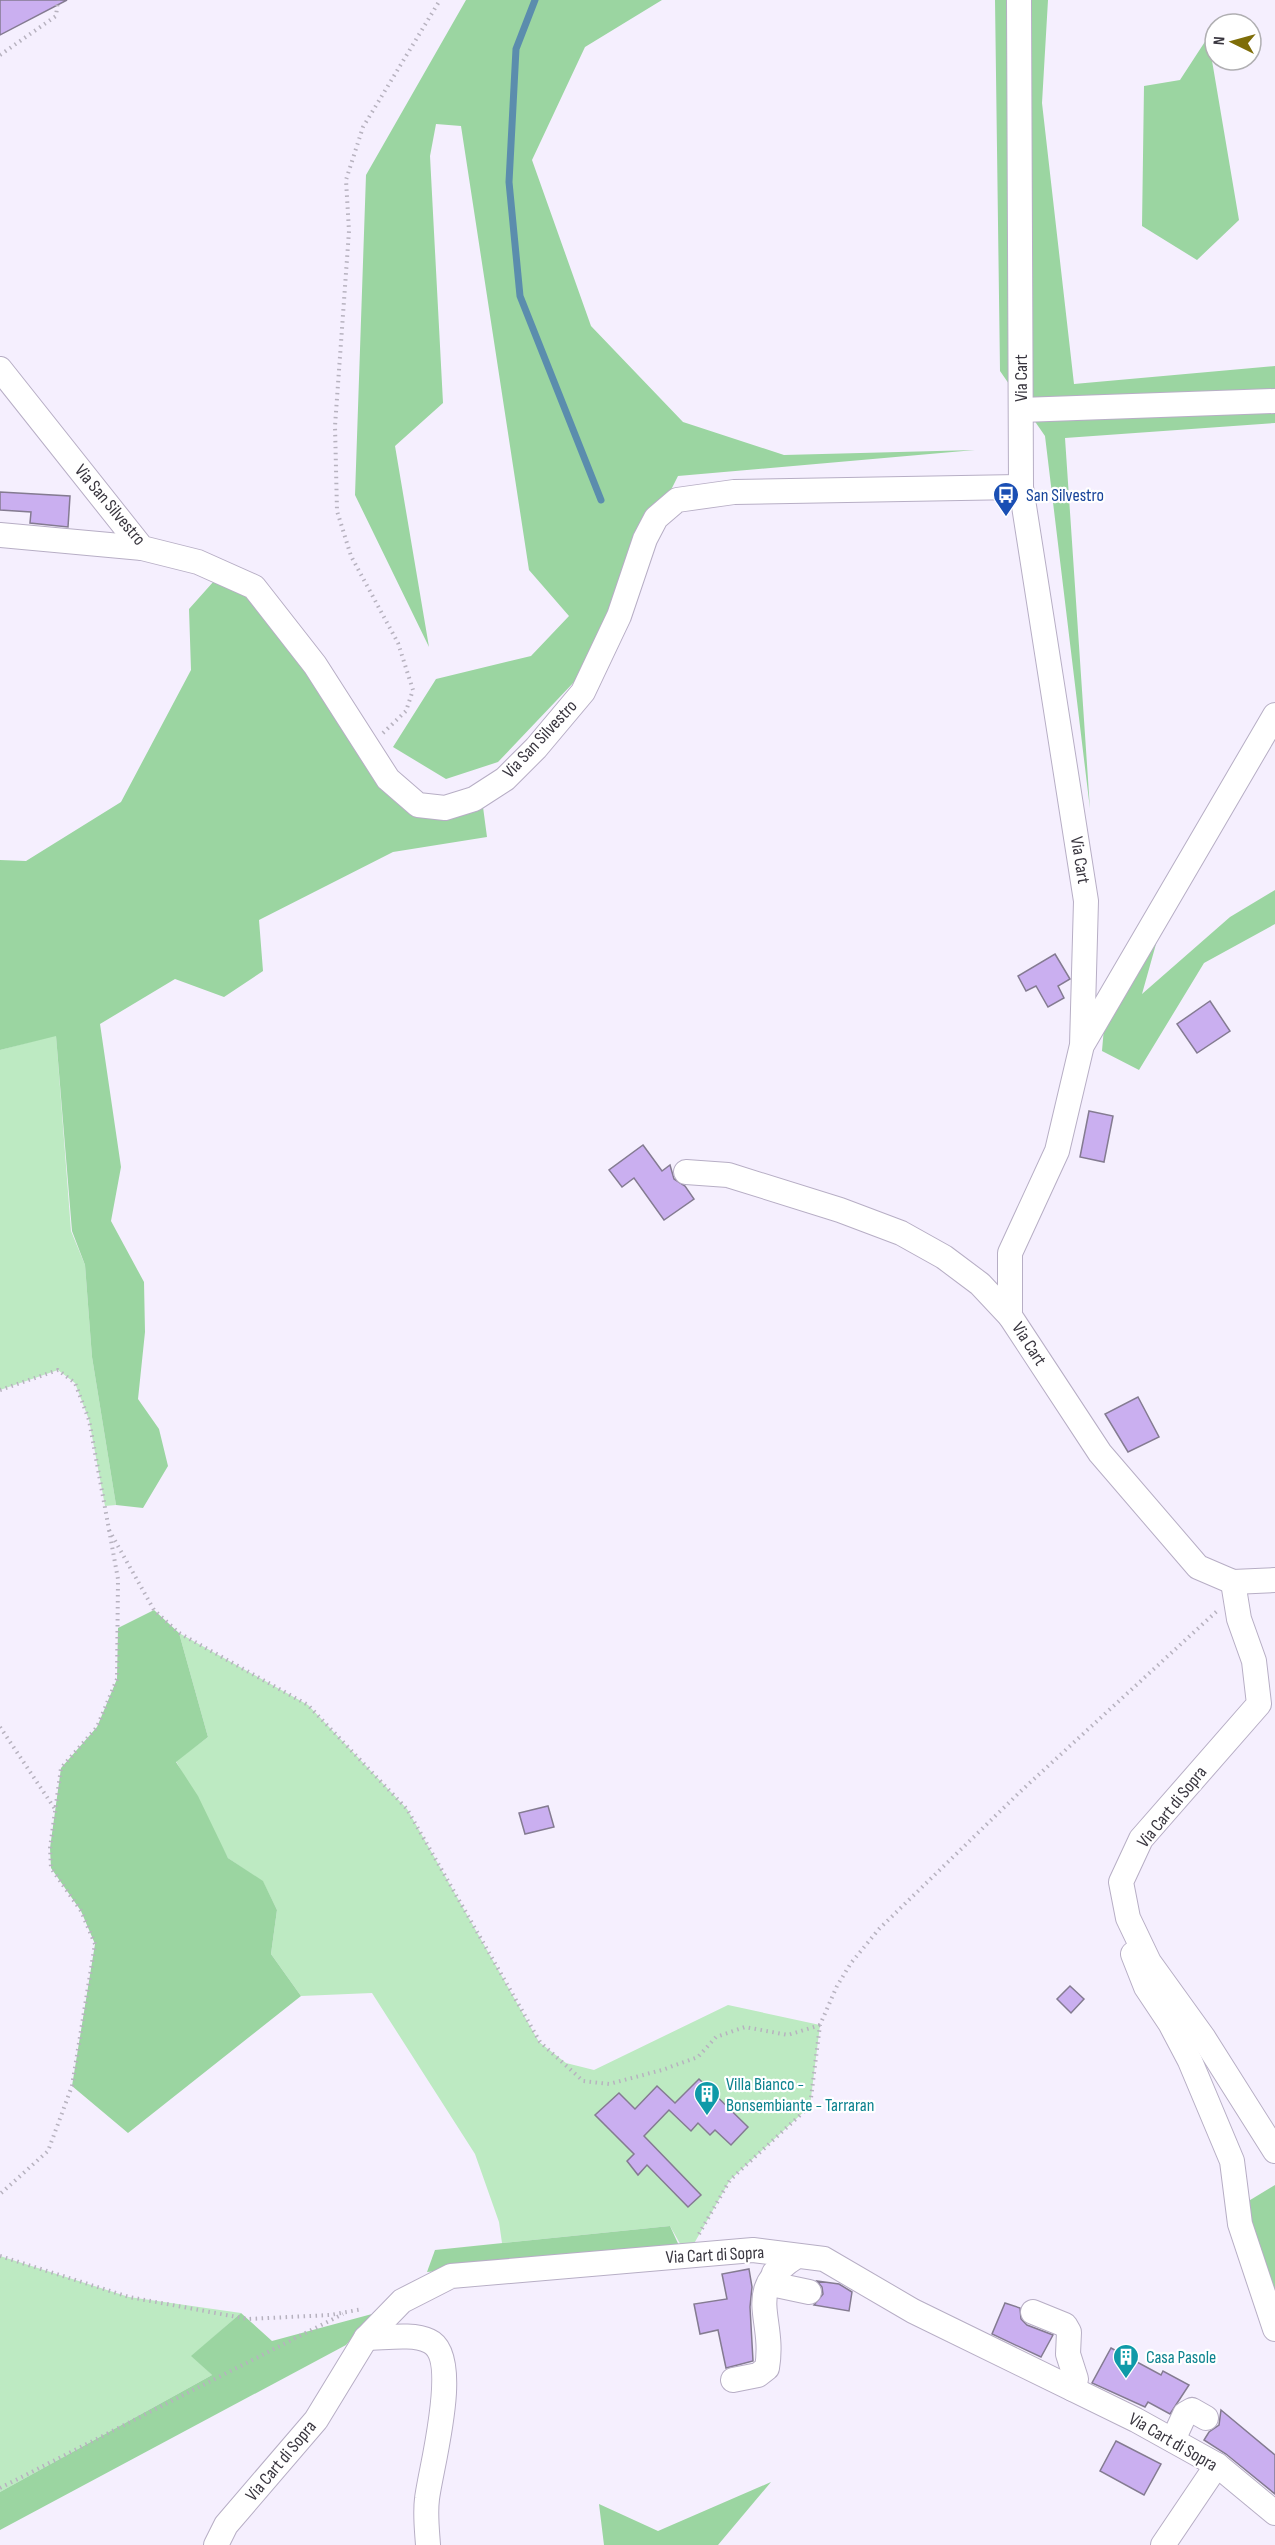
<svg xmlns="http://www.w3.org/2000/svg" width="1275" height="2545" font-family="'Sofia Sans Condensed',sans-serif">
  <rect width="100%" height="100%" fill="#f5effe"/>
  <g fill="#bdeac2">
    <polygon points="56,1035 71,1231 85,1265 92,1357 116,1505 105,1506 89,1420 75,1383 58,1370 0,1390 0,1050"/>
    <polygon points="179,1633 308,1705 407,1809 539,2042 566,2063 594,2070 728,2005 820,2025 810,2106 730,2180 687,2256 670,2226 502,2243 499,2222 475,2154 372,1993 301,1996 271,1954 277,1910 263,1882 228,1858 176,1761 208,1737"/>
    <polygon points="0,2256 129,2297 241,2313 192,2356 212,2375 0,2492"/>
  </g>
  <g fill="#9bd5a1">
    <polygon points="466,0 662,0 585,47 532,160 591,326 683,422 784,455 975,450 678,476 575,681 498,762 446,779 393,747 436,679 531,656 569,616 529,570 461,126 436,124 430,156 443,403 395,446 429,647 355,495 366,175"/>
    <polygon points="995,0 1048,0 1042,103 1074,384 1275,366 1275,423 1065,438 1090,809 1045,436 1000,371"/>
    <polygon points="1208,37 1239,220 1197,260 1142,226 1144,86 1180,80"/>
    <polygon points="214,581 250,595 413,813 483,807 487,837 393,852 259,920 263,971 224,997 175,979 100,1024 121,1167 111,1221 144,1282 145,1332 138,1399 159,1429 168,1466 143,1508 116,1505 92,1357 85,1265 72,1231 56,1036 0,1050 0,860 26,861 121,802 191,670 189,609"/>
    <polygon points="1275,890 1275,924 1204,963 1139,1070 1102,1051 1108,980 1170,894 1142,994 1230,917"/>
    <polygon points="154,1610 179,1633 208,1737 176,1762 198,1796 228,1858 263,1881 277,1910 271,1954 301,1996 128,2133 72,2086 95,1944 81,1911 51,1868 50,1848 61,1768 97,1727 117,1679 118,1628"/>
    <polygon points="1275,2185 1275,2329 1237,2208"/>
    <polygon points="670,2226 681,2250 427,2272 435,2250"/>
    <polygon points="241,2313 272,2341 372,2314 346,2345 0,2530 0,2492 212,2375 191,2356"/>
    <polygon points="771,2482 718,2545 604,2545 599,2504 658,2531"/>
  </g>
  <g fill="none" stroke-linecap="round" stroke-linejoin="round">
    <polyline stroke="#5b8dad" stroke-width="7" points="535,0 516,49 509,182 520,296 601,500"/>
  </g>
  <g fill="#caaff0" stroke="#847b91" stroke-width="1.5">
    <polygon points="0,0 67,0 0,35"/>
    <polygon points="0,492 70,496 68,527 30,523 31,512 0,510"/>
    <polygon points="1055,954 1070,979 1058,986 1064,998 1048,1007 1036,986 1026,991 1018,976"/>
    <polygon points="1210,1001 1230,1031 1197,1053 1177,1024"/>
    <polygon points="1089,1111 1113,1116 1104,1162 1080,1157"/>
    <polygon points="643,1145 662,1171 670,1165 674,1179 685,1186 694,1199 664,1220 634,1178 622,1187 609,1170"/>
    <polygon points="1138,1397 1159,1437 1128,1452 1105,1414"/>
    <polygon points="548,1806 554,1827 525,1834 519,1813"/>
    <polygon points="1070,1986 1084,1999 1071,2013 1057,1999"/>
    <polygon points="699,2079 748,2127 731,2145 715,2130 710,2135 698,2123 691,2131 669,2110 644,2136 701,2195 688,2207 647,2165 638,2175 627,2161 634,2154 595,2115 619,2093 635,2109 657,2086 675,2103"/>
    <polygon points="749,2269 752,2287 750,2307 753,2361 726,2368 718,2330 700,2334 694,2304 727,2299 722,2274"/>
    <polygon points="817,2281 839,2284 852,2292 849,2311 814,2305 823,2294 822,2287"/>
    <polygon points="1005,2303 1020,2308 1021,2319 1027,2325 1053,2335 1041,2357 992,2334"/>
    <polygon points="1111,2348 1161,2375 1163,2371 1189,2385 1170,2414 1148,2402 1145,2407 1092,2383"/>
    <polygon points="1221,2410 1275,2455 1275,2494 1226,2454 1204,2440 1209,2432 1219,2425"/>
    <polygon points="1116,2441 1161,2464 1144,2495 1100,2471"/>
  </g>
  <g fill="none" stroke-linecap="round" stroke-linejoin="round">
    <defs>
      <g id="minor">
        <polyline points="1019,0 1021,487 1086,901 1082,1045 1057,1151 1010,1253 1010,1316 1100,1453 1198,1567 1233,1582 1275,1580"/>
        <polyline points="0,369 142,548 198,562 254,587 315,665 388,779 418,805 445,808 474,799 505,779 536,748 583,692 619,616 645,539 656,518 677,500 734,492 1021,487"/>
        <polyline points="1021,410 1275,401"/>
        <polyline points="0,535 142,548"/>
        <polyline points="1084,1042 1275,715"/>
        <polyline points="686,1172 728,1175 840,1210 901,1233 944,1257 980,1284 1010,1316"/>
        <polyline points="1233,1582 1239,1619 1254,1661 1259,1704 1141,1839 1121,1882 1128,1918 1149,1962 1203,2037 1275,2151"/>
        <polyline points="1133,1954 1146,1987 1170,2023 1190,2061 1232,2161 1240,2224 1275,2329"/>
        <polyline points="774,2273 776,2285 809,2292"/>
        <polyline points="1033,2312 1065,2325 1069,2332 1068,2354 1076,2379 1073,2389"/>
        <path d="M366,2338C384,2338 413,2333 429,2341C463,2356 430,2470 427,2499C425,2514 427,2530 428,2545"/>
        <path d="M733,2380L758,2375L767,2368C776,2316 741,2291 797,2256"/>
        <polyline points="1173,2440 1185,2414 1192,2410 1206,2418"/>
        <polyline points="216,2545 226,2525 316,2420 366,2338 402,2301 451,2276 753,2250 824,2259 913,2311 1136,2420 1217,2465 1275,2513"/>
        <polyline points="1163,2545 1217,2465"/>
      </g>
    </defs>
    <use href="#minor" stroke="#b7aec5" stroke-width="26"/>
    <g stroke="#b7b2bf" stroke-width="4" stroke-dasharray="1.5 4.5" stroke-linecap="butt">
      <polyline points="0,55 56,16 58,0"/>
      <polyline points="383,733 406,711 413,690 398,643 351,556 337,511 335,426 349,231 346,180 363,127 440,0"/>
      <polyline points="0,1390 58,1370 75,1383 89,1420 118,1579 117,1679 97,1727 61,1768 50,1848 51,1868 81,1911 95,1944 72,2086 48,2151 0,2194"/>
      <polyline points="109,1530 154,1610 179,1633 308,1705 407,1809 540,2042 583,2081 609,2084 662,2070 698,2057 716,2037 745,2027 788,2035 820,2025"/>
      <polyline points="0,1727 55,1809"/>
      <polyline points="699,2234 730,2180 810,2106 820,2025 837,1986 851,1963 879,1929 1022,1790 1217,1611"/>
      <polyline points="0,2256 129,2297 248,2319 330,2315 363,2309"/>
      <polyline points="0,2488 343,2314"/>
    </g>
    <use href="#minor" stroke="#fff" stroke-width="24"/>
  </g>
  <defs>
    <symbol id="bus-pin" viewBox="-11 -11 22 30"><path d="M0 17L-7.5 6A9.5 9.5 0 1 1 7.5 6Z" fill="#1a4fb4" stroke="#fff"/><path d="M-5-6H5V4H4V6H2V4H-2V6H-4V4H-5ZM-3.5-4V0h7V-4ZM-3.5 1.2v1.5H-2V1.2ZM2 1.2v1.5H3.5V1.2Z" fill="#fff"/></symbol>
    <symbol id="building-pin" viewBox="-11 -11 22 30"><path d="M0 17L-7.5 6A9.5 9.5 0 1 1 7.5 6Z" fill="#0f9aa8" stroke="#fff"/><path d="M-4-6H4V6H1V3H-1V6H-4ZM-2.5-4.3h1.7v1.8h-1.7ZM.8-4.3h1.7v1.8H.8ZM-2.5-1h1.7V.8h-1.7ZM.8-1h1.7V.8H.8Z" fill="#fff"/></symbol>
  </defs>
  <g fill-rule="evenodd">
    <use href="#bus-pin" x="991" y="480" width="30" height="40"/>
    <use href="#building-pin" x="692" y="2079" width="30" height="40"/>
    <use href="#building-pin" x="1111" y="2342" width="30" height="40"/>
  </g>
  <g text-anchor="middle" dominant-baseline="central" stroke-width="4.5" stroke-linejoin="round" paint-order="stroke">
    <g font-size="18" fill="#39363f" stroke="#fff">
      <text transform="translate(1021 378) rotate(-90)">Via Cart</text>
      <text transform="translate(110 505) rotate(50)">Via San Silvestro</text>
      <text transform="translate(540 739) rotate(-47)">Via San Silvestro</text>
      <text transform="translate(1080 860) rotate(81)">Via Cart</text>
      <text transform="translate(1029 1344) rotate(57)">Via Cart</text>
      <text transform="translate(1172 1807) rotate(-51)">Via Cart di Sopra</text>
      <text transform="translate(715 2255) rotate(-3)">Via Cart di Sopra</text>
      <text transform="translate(1173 2442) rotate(30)">Via Cart di Sopra</text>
      <text transform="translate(281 2461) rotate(-50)">Via Cart di Sopra</text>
    </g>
    <g font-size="18" fill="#164399" stroke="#fff" text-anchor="start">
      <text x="1026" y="495">San Silvestro</text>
    </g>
    <g font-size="18" fill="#0d838f" stroke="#fff" text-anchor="start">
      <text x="726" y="2084">Villa Bianco -<tspan x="726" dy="21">Bonsembiante - Tarraran</tspan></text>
      <text x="1146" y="2357">Casa Pasole</text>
    </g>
  </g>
  <g transform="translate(1233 42) rotate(275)"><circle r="28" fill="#ffffff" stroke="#b0afb2" stroke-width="1.5"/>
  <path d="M0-4.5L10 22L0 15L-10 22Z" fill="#7e6d08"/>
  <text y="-9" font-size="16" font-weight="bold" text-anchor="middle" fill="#39363f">N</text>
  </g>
</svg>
